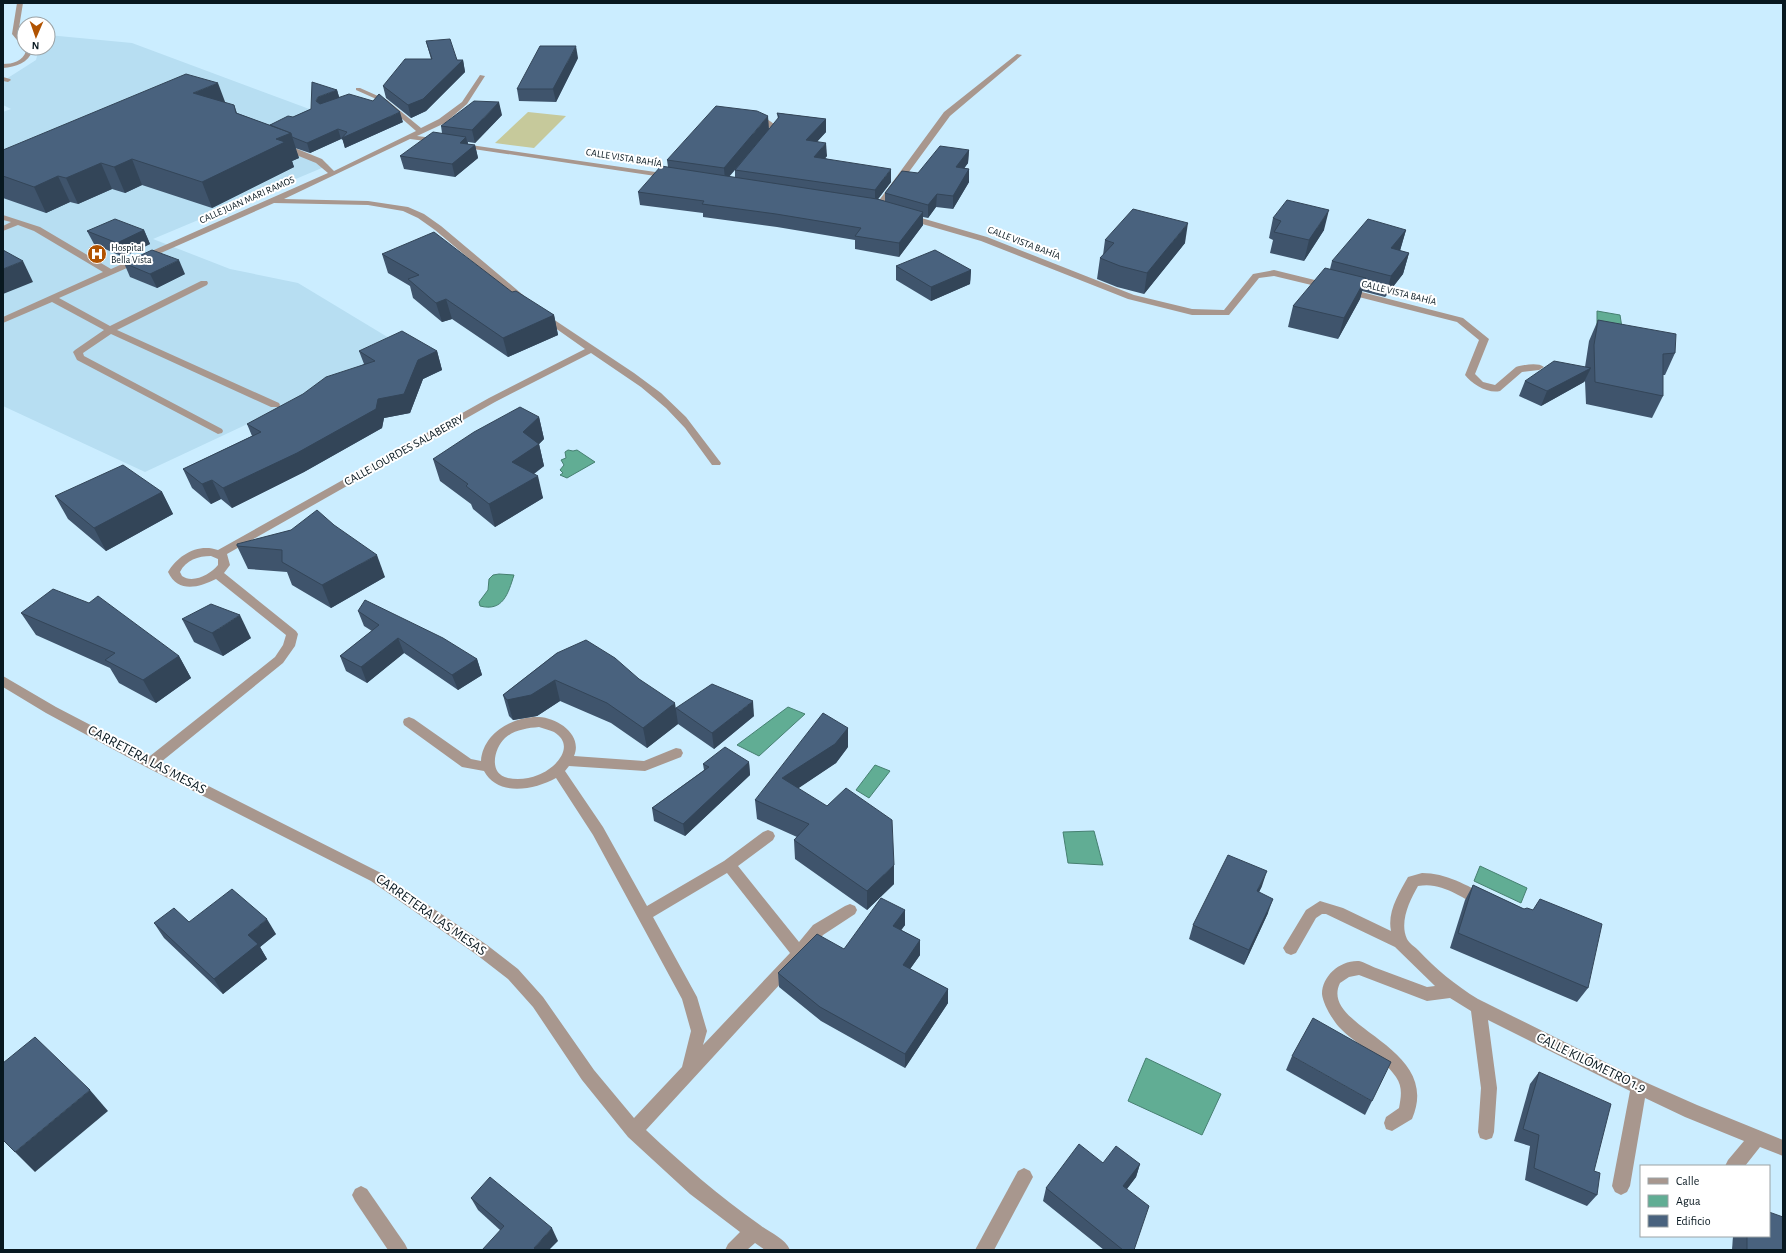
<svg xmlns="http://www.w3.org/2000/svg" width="1786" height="1253" font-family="'Alegreya Sans',sans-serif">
  <rect width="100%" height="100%" fill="#cbedff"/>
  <polygon fill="#b7def2" points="48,35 132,43 312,110 259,134 329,165 153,239 230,269 298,283 404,347 284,407 145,472 3,406 3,112 11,109 3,105 3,81 36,60 39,48 48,48"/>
  <polygon fill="#c6c99b" points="528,112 566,116 534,148 495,143"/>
  <g fill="#61ad94" stroke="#468071">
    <polygon points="1597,311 1620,315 1623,334 1597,330"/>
    <polygon points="568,450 573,451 577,450 595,462 567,478 560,475 563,473 560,470 564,465 561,460 566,458 565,452"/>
    <path d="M499,574L514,575C508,594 503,612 480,606L479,602L488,590L489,579L493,575Z"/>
    <polygon points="788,707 805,714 759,756 737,745"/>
    <polygon points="875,765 890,771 869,798 856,790"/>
    <polygon points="1094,831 1103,865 1068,863 1063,832"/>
    <polygon points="1480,866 1527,888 1521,903 1474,881"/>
    <polygon points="1146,1058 1221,1094 1202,1135 1128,1101"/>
  </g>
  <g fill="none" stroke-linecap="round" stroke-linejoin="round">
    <g fill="#a8978e" fill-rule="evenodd">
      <polygon points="17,3 23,3 18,34 24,41 24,47 22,46 12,34"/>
      <path d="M24,48H31L33,50C28,63 16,67 3,68V64C13,64 23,61 26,51Z"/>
      <polygon points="1017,54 1022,55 950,116 881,210 875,210 875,206 944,112"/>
      <polygon points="480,75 485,76 467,104 445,123 417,136 441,139 441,143 410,139 284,199 368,201 408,207 424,214 441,226 529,300 530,302 529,304 523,304 435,230 418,218 403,211 368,205 274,203 59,298 110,326 201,281 207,281 208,283 207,285 117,330 279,403 280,405 279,407 271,407 111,334 83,353 84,356 222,429 223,431 222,433 218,434 77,360 73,352 75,350 104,330 52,302 3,323 3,317 103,272 34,231 18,225 3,231 3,226 11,222 3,220 3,215 40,227 111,269 328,173 316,163 279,148 279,144 285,144 322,159 334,171 416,131 383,102 356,90 356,88 360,88 387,100 421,128 439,119 462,102"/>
      <polygon points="3,77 10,79 11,80 8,82 3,81"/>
      <path d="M750,115C761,114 772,121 779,129L771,140H765L764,138L771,129L765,124L750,119Z"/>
      <polygon points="457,143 669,174 673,176 669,178 460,147 457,147"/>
      <polygon points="905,215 911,215 987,237 1134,295 1192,309 1224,310 1253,274 1274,270 1331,284 1332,286 1328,289 1274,276 1259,278 1229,315 1192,315 1128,299 981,241 905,219"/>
      <path d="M1346,288L1463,318L1489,339L1475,374L1483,382L1495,385L1516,367C1523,365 1538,362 1544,367L1539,370L1522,372L1500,391C1488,394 1472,384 1465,375L1479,340L1457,322L1343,293L1342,291L1343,289Z"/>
      <path d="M544,313L634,373L661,393L686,417L721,463L720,465H712L685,428L666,408L641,387L591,353L495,402L227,554L230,565L224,573L296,631L298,634L295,646L283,663L161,762L381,873L487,945L518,969L543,997L594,1070L634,1118L682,1067L691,1031L682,999L593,835L556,778C534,790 498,797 484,771L462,767L404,725L403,722L404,719L409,717L414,719L471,759L481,761C483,733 513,716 539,717C558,718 583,735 574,756L644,761L676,748L681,749L683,753L681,757L645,771L569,766L565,771L603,827L647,906L724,861L763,832L768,830L773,832L775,836L773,840L738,866L799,942L813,925L845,906L850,904L855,906L857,910L855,914L823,935L804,958L646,1130C682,1164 719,1196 760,1225C770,1233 785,1238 790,1250H765L755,1243L747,1250H725L728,1244L740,1232L690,1194L628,1137L582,1080L533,1007L508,979L477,955L371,881L146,767L46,713L3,687V676L56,707L150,756L275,657L283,645L286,635L216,579C198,588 178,593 168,572C178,555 198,543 218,550L489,398L585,349L541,318L539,316ZM211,556L218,559V565C211,574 193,584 182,576L180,572C186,560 198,556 211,556ZM539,727C544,729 550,730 554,732C577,746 555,769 538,775C529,779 517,780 508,778C488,774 494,748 505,738C514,730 527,728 539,727ZM727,873L790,953L703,1045L707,1031L697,997L653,917Z"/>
      <path d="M1422,873C1446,873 1467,885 1488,897L1490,901L1488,905L1483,907C1461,899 1443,881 1418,886C1410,900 1399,922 1407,939C1409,943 1415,947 1418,950C1436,969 1455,985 1478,999L1645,1082L1697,1105L1783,1140V1156L1760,1147L1745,1166H1725L1728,1160L1744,1141L1685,1117L1645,1098L1630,1186L1627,1192L1621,1195L1615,1192L1612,1186L1630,1091L1488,1020L1497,1088L1494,1132L1492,1138L1486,1140L1480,1138L1478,1132L1481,1088L1471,1011L1450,998L1427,1001L1359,975L1349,977L1340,983C1318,1028 1444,1045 1412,1119L1392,1131L1386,1129L1384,1123L1386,1117L1399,1108C1401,1097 1403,1087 1396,1077C1381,1055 1356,1045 1339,1027C1332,1019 1323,1004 1322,994C1322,976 1340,960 1359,961C1364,962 1371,966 1376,968C1393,974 1410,981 1427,987L1435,986L1395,947L1326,914H1322L1316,918L1296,953L1291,955L1286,953L1283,948L1306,910L1320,901L1343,908L1391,931C1387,912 1399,893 1408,877Z"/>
      <polygon points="1024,1168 1030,1171 1033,1177 994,1250 975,1250 1018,1171"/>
      <polygon points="361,1186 367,1189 405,1244 408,1250 388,1250 355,1201 352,1195 355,1189"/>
    </g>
  </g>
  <g fill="#3f546c" fill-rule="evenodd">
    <polygon points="426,41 457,60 463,60 465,72 426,111 411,118 386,98 383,86 431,59"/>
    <polygon points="578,58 556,102 519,101 517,89"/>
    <polygon points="337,90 339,97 403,122 345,148 343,140 341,139 310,153 295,148 299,158 292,161 294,167 212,208 142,185 125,193 112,189 78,204 70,202 46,213 3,198 3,150 234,105 237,113 269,125 293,117 311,109"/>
    <path d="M777,113L826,119V132L817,141L827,156L825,158L891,182L878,199L885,201V193L918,173L969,150L968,163L964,168L969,169V182L953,209L936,207L928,218L923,217V225L899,257L855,249V240L777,227L703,217V213L640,205L638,192L668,167L667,160L769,129L778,119ZM735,170V177H729Z"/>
    <polygon points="502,115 475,143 468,142 468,144 475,145 478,158 455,177 404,169 400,156 442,133 441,126"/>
    <polygon points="1273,218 1324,230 1304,261 1270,253 1273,240 1269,238"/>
    <polygon points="144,230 150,244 123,257 94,244 87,231"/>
    <polygon points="1406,230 1400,251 1409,253 1403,274 1385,297 1362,291 1360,299 1338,339 1288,327 1293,306 1330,269 1332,261"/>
    <polygon points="1105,240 1185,243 1144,294 1117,287 1097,279 1100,258 1103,255"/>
    <polygon points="382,254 512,292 554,315 558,335 508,357 452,319 442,322 413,298 410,286 388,273"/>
    <polygon points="124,263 185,274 157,288 130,277"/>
    <polygon points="896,266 971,270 970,284 931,301 896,280"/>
    <polygon points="1598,320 1675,353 1665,375 1663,375 1663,396 1652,418 1586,404 1585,381 1584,382 1541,406 1519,396 1525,381 1585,367 1589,341"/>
    <polygon points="359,351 437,351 442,370 423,379 410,413 384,418 382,428 304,472 232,508 221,499 211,504 192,488 183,469 252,436 247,424 364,364"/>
    <polygon points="539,417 544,439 539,444 544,466 534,474 543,498 495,527 473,509 471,504 440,481 433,459"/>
    <polygon points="162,492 173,514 106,551 68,519 55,496"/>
    <polygon points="291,530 385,577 331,608 292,585 287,572 248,569 237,546"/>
    <polygon points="358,611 477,659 482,675 458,690 404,653 367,683 346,671 340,656 372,631 364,626"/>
    <polygon points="21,613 179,656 191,678 156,703 119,683 110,668 36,635"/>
    <polygon points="182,619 251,638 223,656 194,642"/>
    <polygon points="557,653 639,679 676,708 754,716 714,749 678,724 647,748 611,723 560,701 537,716 513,720 509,716 503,695"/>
    <polygon points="848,747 836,763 798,788 894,884 867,910 795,859 794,840 797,837 757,819 755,800"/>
    <polygon points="749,762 750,775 685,836 654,821 652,808 704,770 703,764"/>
    <polygon points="1473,885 1524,909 1533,910 1588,988 1577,1002 1450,948 1465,900"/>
    <polygon points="1262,886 1259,892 1268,913 1244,965 1189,939 1193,925"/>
    <polygon points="905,910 905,925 901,930 920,940 920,955 910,969 948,989 948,1003 905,1068 821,1021 779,987 778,973 844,949"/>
    <polygon points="189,922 276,934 260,947 267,959 223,994 164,938 154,923"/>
    <polygon points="1292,1056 1372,1101 1365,1115 1286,1070"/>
    <polygon points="1539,1072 1594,1171 1597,1195 1587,1206 1525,1180 1530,1146 1514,1141 1530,1084"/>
    <polygon points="1103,1163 1140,1164 1136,1177 1127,1189 1134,1250 1104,1250 1043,1201 1046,1188"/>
    <polygon points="471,1198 558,1241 500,1230 478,1210"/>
    <polygon points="1733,1236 1769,1236 1783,1250 1732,1250"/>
  </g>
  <g fill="#334558">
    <polygon points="576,46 578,58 556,102 553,89"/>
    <polygon points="463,60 465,72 426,111 411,118 408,105"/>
    <polygon points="218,83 227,107 193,93"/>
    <polygon points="337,90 340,100 319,110 316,101 318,97"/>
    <polygon points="499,102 502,115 475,143 472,130"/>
    <polygon points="400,112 403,122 345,148 342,138"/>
    <polygon points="768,116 769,129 725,181 724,168"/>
    <polygon points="826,119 826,132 807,153 806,140"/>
    <polygon points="338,129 341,139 310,153 307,143"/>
    <polygon points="291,133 299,158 292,161 294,167 212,208 202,182 276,139"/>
    <polygon points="466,137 469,150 475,145 478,158 455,177 452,164 460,143"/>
    <polygon points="826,143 827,156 815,170 814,157"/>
    <polygon points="969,150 968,163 956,180 956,167"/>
    <polygon points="132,159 142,185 125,193 114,167"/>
    <polygon points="101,163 112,189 78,204 66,178"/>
    <polygon points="891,169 891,182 875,203 875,190"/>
    <polygon points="969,169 969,182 953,209 953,196"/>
    <polygon points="58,176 70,202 46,213 34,187"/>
    <polygon points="937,194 936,207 928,218 928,205"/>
    <polygon points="1329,210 1324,230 1304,261 1309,240"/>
    <polygon points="923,212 923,225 899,257 899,243"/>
    <polygon points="1188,223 1185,243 1144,294 1147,273"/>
    <polygon points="144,230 150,244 123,257 117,243"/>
    <polygon points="1406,230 1400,250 1385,269 1391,248"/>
    <polygon points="1409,253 1403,274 1385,297 1391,276"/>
    <polygon points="179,260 185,274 157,288 150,274"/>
    <polygon points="23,261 33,282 3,294 3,269"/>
    <polygon points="971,270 970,284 931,301 931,287"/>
    <polygon points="1366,278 1360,299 1338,339 1344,318"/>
    <polygon points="446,299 452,319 442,322 436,303"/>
    <polygon points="554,315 558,335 508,357 503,338"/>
    <polygon points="437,351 442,370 423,379 410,413 384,418 382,428 304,472 232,508 223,488 378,399 418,360"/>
    <polygon points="1591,368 1584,382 1541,406 1547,391"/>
    <polygon points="539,417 544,439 539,444 544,466 518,485 512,462 523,432"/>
    <polygon points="538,476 543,498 495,527 489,504"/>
    <polygon points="212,480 221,499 211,504 202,484"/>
    <polygon points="162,492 173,514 106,551 94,528"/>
    <polygon points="377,555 385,577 331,608 322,585"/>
    <polygon points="240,615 251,638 223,656 212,633"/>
    <polygon points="398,638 404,653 367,683 361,667"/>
    <polygon points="179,656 191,678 156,703 143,680"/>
    <polygon points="477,659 482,675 458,690 452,675"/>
    <polygon points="555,680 560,701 537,716 513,720 507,700"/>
    <polygon points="753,701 754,716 714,749 712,733"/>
    <polygon points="675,703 678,724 647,748 643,728"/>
    <polygon points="848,728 848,747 836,763 784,798 782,778"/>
    <polygon points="749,762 750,775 685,836 683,824"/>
    <polygon points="894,865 894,884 867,910 867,891"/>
    <polygon points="1267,871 1262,886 1252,906 1257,891"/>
    <polygon points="1273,899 1268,913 1244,965 1249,950"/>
    <polygon points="905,910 905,925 893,941 893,926"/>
    <polygon points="267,919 276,934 260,947 267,959 223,994 214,979 248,935"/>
    <polygon points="920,940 920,955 903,979 903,965"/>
    <polygon points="948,989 948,1003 905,1068 905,1054"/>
    <polygon points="90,1090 108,1111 35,1172 15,1152"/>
    <polygon points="1140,1164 1136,1177 1119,1199 1123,1186"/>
    <polygon points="552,1228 558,1241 549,1250 535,1250 534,1248"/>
  </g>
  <g fill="#49627e" stroke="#334558">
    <polygon points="450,39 457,60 463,60 423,99 408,105 383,86 405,59 432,59 426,41"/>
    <polygon points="540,46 576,46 553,89 517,89"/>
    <polygon points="186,74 218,83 193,93 234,105 236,113 291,133 276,139 285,142 202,182 132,159 114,167 101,163 66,178 58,176 34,187 3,176 3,150"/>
    <polygon points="312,82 337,90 318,97 316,101 320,104 349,94 373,101 379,94 400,112 342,138 347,132 338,129 307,143 292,137 291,133 270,125 288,116 293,117 311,109"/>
    <polygon points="474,101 499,102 472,130 441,126"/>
    <polygon points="716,106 757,111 768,116 724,168 667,160"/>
    <polygon points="777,113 826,119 806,140 826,143 814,157 891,169 875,190 735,170 779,117"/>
    <polygon points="433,132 466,137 460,143 475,145 452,164 400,156"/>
    <polygon points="940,146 969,150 956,167 969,169 953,196 937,194 928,205 885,193 902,171 918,173"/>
    <polygon points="661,166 877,199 923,212 899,243 855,236 861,228 776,214 702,204 704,201 638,192"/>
    <polygon points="1287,200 1329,210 1309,240 1274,232 1281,221 1273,218"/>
    <polygon points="1133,209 1188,223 1147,273 1120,266 1100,258 1114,243 1105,240"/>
    <polygon points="115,219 144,230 117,243 87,231"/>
    <polygon points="1368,219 1406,230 1391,248 1409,253 1391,276 1332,261"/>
    <polygon points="434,232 512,292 516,291 554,315 503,338 446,299 436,303 408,279 419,275 382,254"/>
    <polygon points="3,250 23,261 3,269"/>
    <polygon points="152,250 179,260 150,274 124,263"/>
    <polygon points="935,250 971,270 931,287 896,266"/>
    <polygon points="1325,268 1366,278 1344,318 1293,306"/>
    <polygon points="1598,320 1676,334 1675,353 1663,354 1663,396 1595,382 1594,345"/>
    <polygon points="402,331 437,351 418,360 404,394 378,399 376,409 297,453 223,488 212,480 202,484 183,469 261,432 247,424 303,394 326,377 375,361 359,351"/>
    <polygon points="1554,361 1591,368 1547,391 1525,381"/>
    <polygon points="520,407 539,417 523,432 539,444 512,462 538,476 489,504 466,486 468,484 433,459 474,432"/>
    <polygon points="123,465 162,492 94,528 55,496"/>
    <polygon points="317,510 334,525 377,555 322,585 282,562 282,550 237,546 237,544 291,530"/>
    <polygon points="53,589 89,603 98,596 179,656 143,680 105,660 115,653 21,613"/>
    <polygon points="365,600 443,638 477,659 452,675 398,638 361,667 340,656 379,625 358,611"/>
    <polygon points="211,604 240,615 212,633 182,619"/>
    <polygon points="586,640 615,658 639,679 675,703 643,728 607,703 555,680 531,695 507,700 503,695 557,653"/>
    <polygon points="712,684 753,701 712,733 676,708"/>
    <polygon points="823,713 848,728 835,744 782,778 827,806 846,788 892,820 894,865 867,891 794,840 809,824 755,800"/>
    <polygon points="725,747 749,762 683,824 652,808 709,767 703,764"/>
    <polygon points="1228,855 1267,871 1257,891 1273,899 1249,950 1193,925"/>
    <polygon points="1473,885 1524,909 1527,908 1533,910 1540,899 1602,924 1588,988 1458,933"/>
    <polygon points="232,889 267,919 248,935 258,944 214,979 154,923 174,908 189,922"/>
    <polygon points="881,898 905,910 893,926 920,940 903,965 948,989 905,1054 820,1007 778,973 817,934 844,949"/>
    <polygon points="1313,1018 1391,1062 1372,1101 1292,1056"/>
    <polygon points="35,1037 90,1090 15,1152 3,1140 3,1063"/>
    <polygon points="1539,1072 1611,1104 1594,1171 1600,1173 1597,1195 1534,1168 1539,1135 1523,1129"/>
    <polygon points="1079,1144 1103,1163 1116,1146 1140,1164 1123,1186 1149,1206 1134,1250 1123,1250 1046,1188"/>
    <polygon points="490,1177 552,1228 534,1248 536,1250 482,1250 504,1226 471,1198"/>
    <polygon points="1769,1212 1783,1217 1783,1250 1747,1250 1747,1236 1769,1236"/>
  </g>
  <defs>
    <symbol id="hospital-disc" viewBox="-11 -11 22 22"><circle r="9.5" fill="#b15301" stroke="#fff"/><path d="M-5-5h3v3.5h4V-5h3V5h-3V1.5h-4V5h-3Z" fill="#fff"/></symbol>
  </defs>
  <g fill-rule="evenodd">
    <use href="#hospital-disc" x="86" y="243" width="22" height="22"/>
  </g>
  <g text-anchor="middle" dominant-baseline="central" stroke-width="4" stroke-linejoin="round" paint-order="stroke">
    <g font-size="10" fill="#081820" stroke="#fff">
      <text transform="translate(624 158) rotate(9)">CALLE VISTA BAHÍA</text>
      <text transform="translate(247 200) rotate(-24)">CALLE JUAN MARI RAMOS</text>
      <text transform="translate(1024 243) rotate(21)">CALLE VISTA BAHÍA</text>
      <text transform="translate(1399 293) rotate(14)">CALLE VISTA BAHÍA</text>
    </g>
    <g font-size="10" fill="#081820" stroke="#fff" text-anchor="start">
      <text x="111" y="248">Hospital<tspan x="111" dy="12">Bella Vista</tspan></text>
    </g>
    <g font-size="12" fill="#081820" stroke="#fff">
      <text transform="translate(404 450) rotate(-29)">CALLE LOURDES SALABERRY</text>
    </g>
    <g font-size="14" fill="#081820" stroke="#fff">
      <text transform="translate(147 760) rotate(28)">CARRETERA LAS MESAS</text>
      <text transform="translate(431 915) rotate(35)">CARRETERA LAS MESAS</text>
      <text transform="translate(1591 1063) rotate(26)">CALLE KILÓMETRO 1.9</text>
    </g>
  </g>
  <rect width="1786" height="1253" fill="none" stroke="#081820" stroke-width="8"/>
  <rect x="1640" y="1165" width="130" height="72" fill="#ffffff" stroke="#9ca3a6"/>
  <rect x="1648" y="1178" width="20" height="6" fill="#a8978e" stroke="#9ca3a6"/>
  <text x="1676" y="1185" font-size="12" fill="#081820">Calle</text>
  <rect x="1648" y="1195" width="20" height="12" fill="#61ad94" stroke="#9ca3a6"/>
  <text x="1676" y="1205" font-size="12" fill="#081820">Agua</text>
  <rect x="1648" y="1215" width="20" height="12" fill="#49627e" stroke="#9ca3a6"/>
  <text x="1676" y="1225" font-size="12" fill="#081820">Edificio</text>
  <g transform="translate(36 36) rotate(182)"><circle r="19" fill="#ffffff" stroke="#9ca3a6"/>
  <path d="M0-3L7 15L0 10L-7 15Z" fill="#b15301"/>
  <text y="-6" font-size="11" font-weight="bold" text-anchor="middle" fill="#081820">N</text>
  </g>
</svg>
